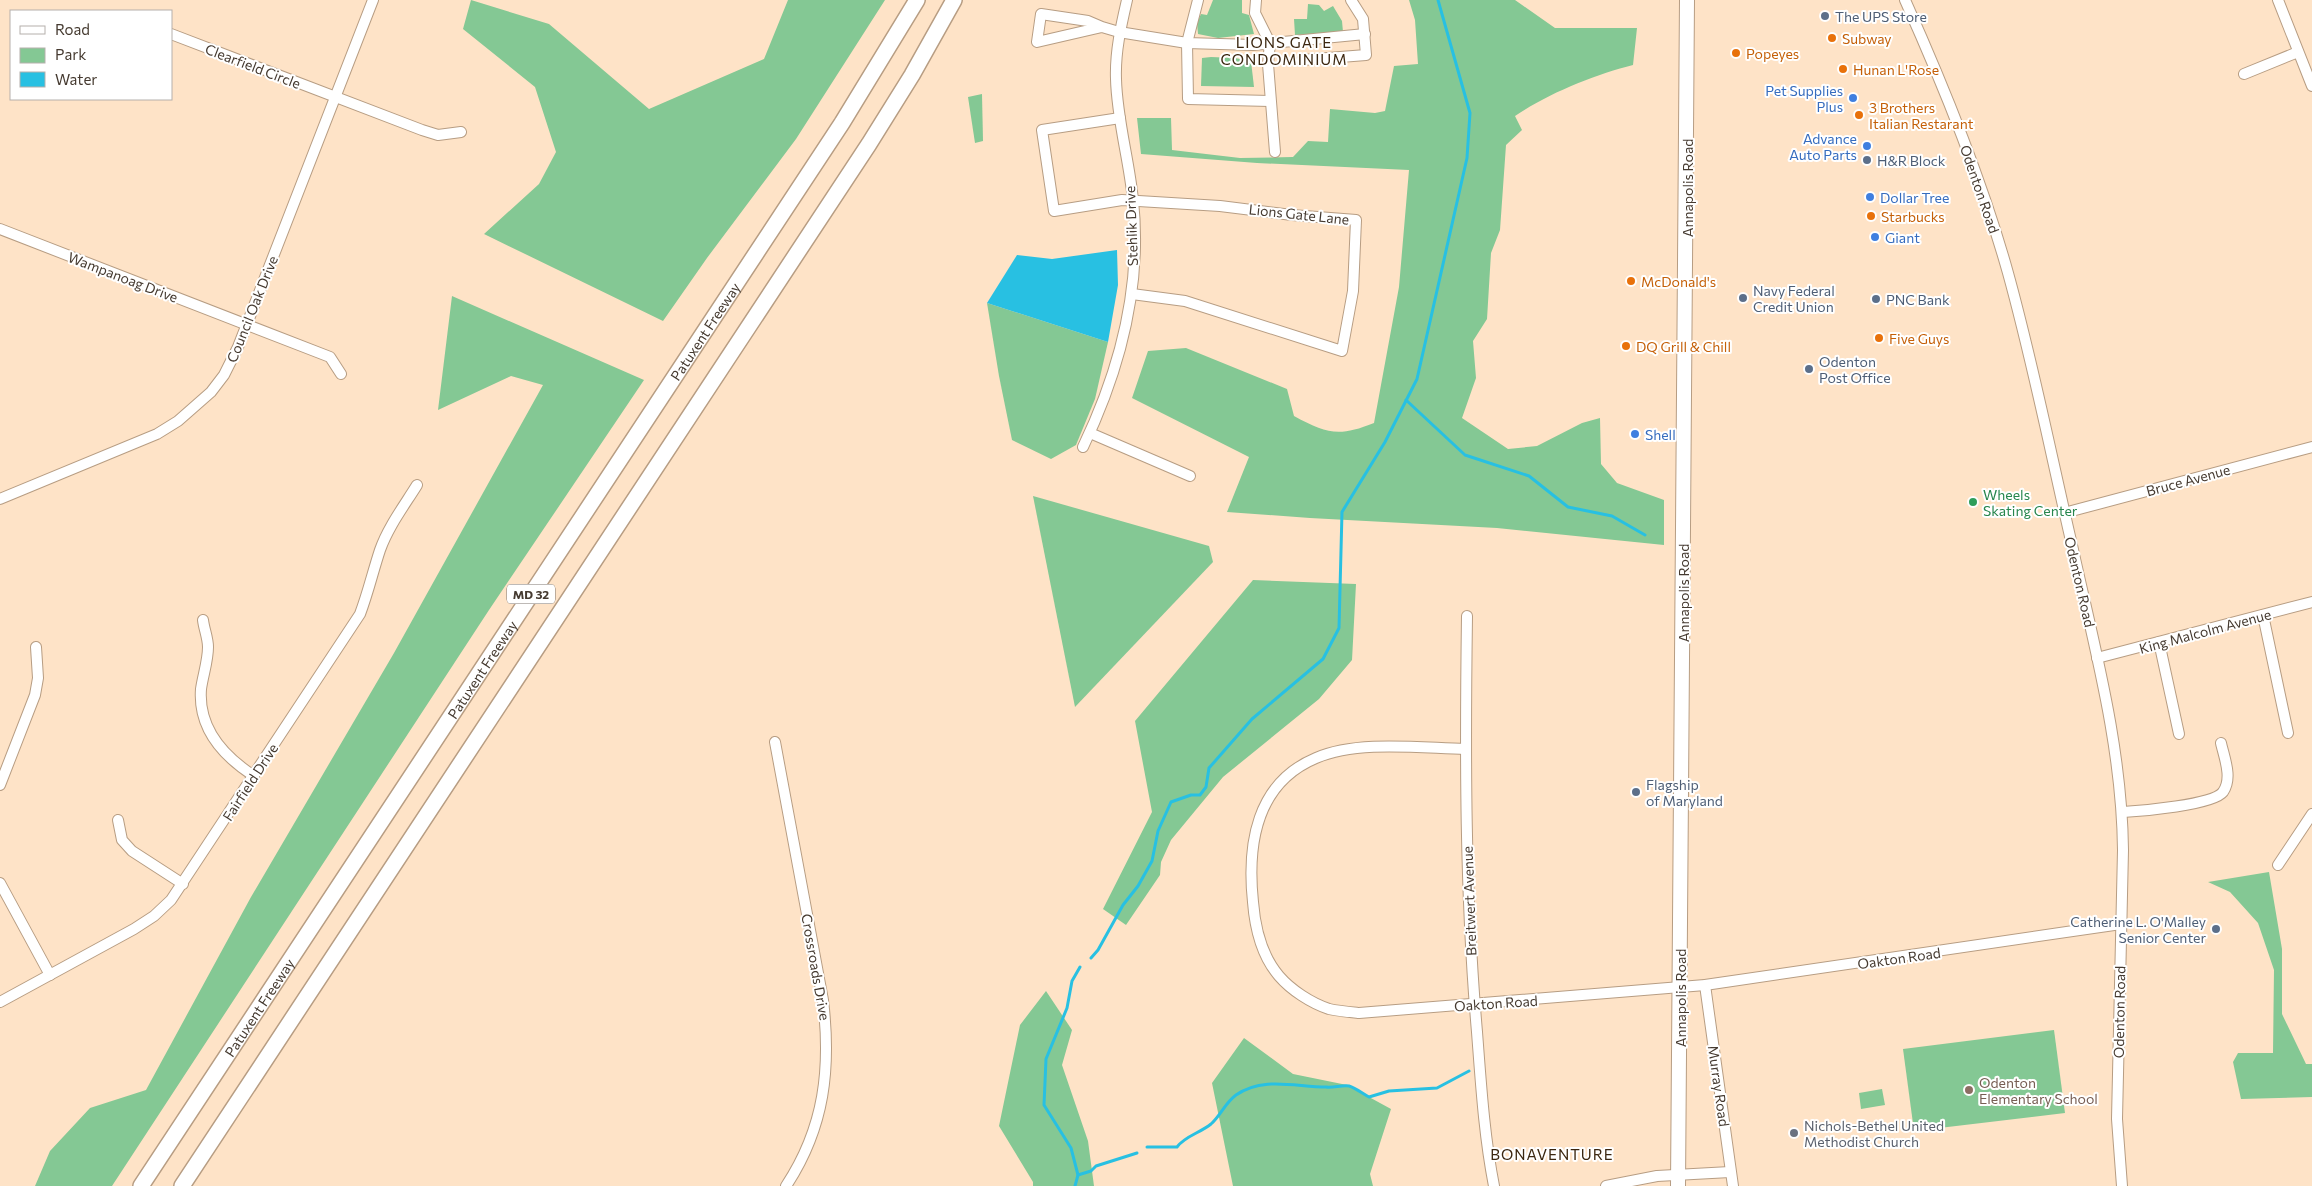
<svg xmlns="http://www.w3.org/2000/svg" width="2312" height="1186" font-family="Commissioner,sans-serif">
  <rect width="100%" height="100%" fill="#fee3c7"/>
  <g fill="#84c894">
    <polygon points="471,0 549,24 649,109 764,59 788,0 885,0 796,139 707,258 663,321 484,234 539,184 556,152 535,87 463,29"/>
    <polygon points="1213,0 1242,0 1242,13 1249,15 1254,34 1218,38 1198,34 1197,23 1201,14 1207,15"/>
    <path d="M1409,0H1515L1555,28H1637L1633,65C1596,74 1547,94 1515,116L1522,130L1506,145L1500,230L1491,253L1487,319L1473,341L1476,378L1462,418L1508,449L1537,446L1582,423L1600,418L1601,464L1617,483L1664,500V545L1497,528L1310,518L1227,512L1249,457L1132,398L1148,351L1186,348L1287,389L1294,416C1327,434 1339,437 1374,423L1399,287L1409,170L1257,163L1141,154L1137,118H1171L1172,150L1240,158L1293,157L1308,141L1328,142L1330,109L1375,113L1385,111L1394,66L1418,64L1415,20Z"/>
    <polygon points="1308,4 1319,5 1324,11 1333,6 1342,21 1343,32 1295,35 1294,19 1307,19"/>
    <polygon points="1211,57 1235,58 1251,61 1254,87 1201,86 1202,58"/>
    <polygon points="982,94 983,141 975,143 968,97"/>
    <polygon points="452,296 644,380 489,610 112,1186 35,1186 50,1151 90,1108 146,1090 251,897 394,653 543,385 511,376 438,410"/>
    <polygon points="987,303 1108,342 1095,399 1076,445 1051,459 1012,440 999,376"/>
    <polygon points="1033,496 1209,546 1213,562 1075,707"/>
    <polygon points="1253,580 1356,584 1352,660 1319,699 1223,777 1171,840 1161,862 1160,875 1126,925 1103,909 1152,812 1135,721"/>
    <polygon points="2269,872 2282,949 2282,1014 2306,1064 2312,1064 2312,1097 2241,1099 2233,1062 2238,1053 2273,1053 2274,970 2258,923 2230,892 2208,882"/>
    <polygon points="1046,991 1072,1030 1062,1065 1088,1141 1094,1186 1033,1186 1033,1182 999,1126 1020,1025"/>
    <polygon points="2054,1030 2065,1113 1914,1131 1903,1049"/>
    <polygon points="1244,1038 1293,1074 1347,1085 1391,1109 1370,1174 1373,1186 1233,1186 1212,1083"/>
    <polygon points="1882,1089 1885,1105 1861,1109 1859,1093"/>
  </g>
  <polygon fill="#28c0e2" points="1117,250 1118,285 1108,342 987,303 1017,255 1052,259"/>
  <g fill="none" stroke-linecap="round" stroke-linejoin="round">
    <g stroke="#28c0e2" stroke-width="3">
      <polyline points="1406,400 1465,455 1529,476 1568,507 1612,516 1645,535"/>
      <polyline points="1091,958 1098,950 1123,905 1138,886 1152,861 1158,831 1171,802 1191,795 1200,795 1206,787 1209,768 1252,719 1323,659 1339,628 1342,512 1385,442 1417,379 1467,158 1470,113 1438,0"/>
      <path d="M1147,1147H1177C1185,1136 1200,1133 1211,1124C1221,1115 1225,1103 1236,1095C1263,1076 1296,1087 1326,1087C1333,1088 1342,1085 1349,1086C1356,1088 1363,1094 1369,1097L1389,1091L1437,1088L1469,1071"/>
      <polyline points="1078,1175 1091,1171 1096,1166 1137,1153"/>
      <polyline points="1075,1186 1078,1175 1071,1148 1044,1105 1046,1059 1067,1008 1072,981 1080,967"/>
    </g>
    <defs>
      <g id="minor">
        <polyline points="1198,0 1187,43 1188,99 1270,101"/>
        <polyline points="1256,0 1255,13 1270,43 1268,64 1275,152"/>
        <path d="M1905,0C1945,89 1982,180 2008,273C2033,363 2051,455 2072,545C2094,646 2122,746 2123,850L2117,1119L2122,1186"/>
        <polyline points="2278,0 2312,86"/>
        <polyline points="1102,27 1088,21 1041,14 1037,42 1102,27 1119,32 1187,43 1253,45 1365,34"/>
        <polyline points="171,34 422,130 438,135 461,132"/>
        <polyline points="1302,60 1366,55 1363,19 1351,0"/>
        <polyline points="2244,74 2298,52"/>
        <polyline points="1120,118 1042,130 1054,211 1122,200 1220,206 1292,215 1356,220 1353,291 1342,351 1185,301 1132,294"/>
        <polyline points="0,229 330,357 341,374"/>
        <polyline points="1090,433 1190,476"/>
        <path d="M1083,447C1120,370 1142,285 1133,200C1129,159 1117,120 1116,79C1115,52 1121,26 1127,0"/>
        <polyline points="0,499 157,434 178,421 211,392 224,375 238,347 373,0"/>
        <polyline points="2064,513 2312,447"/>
        <polyline points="2263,615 2288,733"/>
        <path d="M1467,616C1465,755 1465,893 1477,1032C1481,1084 1484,1135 1494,1186"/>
        <path d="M203,620C204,629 208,638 208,647C208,661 203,675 201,689C198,728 223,756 254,776"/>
        <polyline points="2159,642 2179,734"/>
        <polyline points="2097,658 2312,602"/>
        <path d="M775,742L823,1000C831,1068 825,1127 786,1186"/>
        <path d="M1465,749C1420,748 1357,740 1316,758C1256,783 1247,845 1253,902C1255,928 1261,955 1279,976C1291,990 1311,1003 1329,1009C1338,1011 1349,1012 1359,1013L1705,985L2121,924"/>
        <polyline points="0,785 35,695 38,678 36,647"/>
        <path d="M2123,812C2141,811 2213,805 2223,792C2233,778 2224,757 2221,743"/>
        <polyline points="118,820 122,840 132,851 183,884"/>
        <polyline points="2278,865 2312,814"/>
        <polyline points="0,883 50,975"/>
        <polyline points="1705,985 1733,1186"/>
        <path d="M0,1002L134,929L154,916L171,900L360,614C368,593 373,571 380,550C388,527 404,506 417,485"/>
        <polyline points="1606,1186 1657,1176 1730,1172"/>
      </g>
      <polyline id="major" points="1678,1186 1687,0"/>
      <g id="highway">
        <path id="s1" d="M141,1186L842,123L917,0"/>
        <polyline points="182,1186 869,144 912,75 954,0"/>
      </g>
    </defs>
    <use href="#minor" stroke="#b79d83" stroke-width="12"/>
    <use href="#major" stroke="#b79d83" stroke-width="16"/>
    <use href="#highway" stroke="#b79d83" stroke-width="18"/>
    <use href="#minor" stroke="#fff" stroke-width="10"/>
    <use href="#major" stroke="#fff" stroke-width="14"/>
    <use href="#highway" stroke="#fff" stroke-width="15"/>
  </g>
  <g fill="#5c6f8a" stroke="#fff" stroke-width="2">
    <circle cx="1825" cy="16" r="5"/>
    <circle cx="1867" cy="160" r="5"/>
    <circle cx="1743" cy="298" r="5"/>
    <circle cx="1876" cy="299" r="5"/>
    <circle cx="1809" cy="369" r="5"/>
    <circle cx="1636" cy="792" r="5"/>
    <circle cx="2216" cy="929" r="5"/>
  </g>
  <g fill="#e8710a" stroke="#fff" stroke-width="2">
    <circle cx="1832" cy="38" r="5"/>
    <circle cx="1736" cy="53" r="5"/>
    <circle cx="1843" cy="69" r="5"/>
    <circle cx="1859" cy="115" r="5"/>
    <circle cx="1871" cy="216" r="5"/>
    <circle cx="1631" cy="281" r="5"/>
    <circle cx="1879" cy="338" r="5"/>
    <circle cx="1626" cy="346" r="5"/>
  </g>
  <g fill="#3f7fe0" stroke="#fff" stroke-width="2">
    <circle cx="1853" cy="98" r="5"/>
    <circle cx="1867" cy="146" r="5"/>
    <circle cx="1870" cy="197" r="5"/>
    <circle cx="1875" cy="237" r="5"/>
    <circle cx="1635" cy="434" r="5"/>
  </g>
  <circle fill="#2e9e5b" stroke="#fff" stroke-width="2" cx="1973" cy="502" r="5"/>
  <circle fill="#8d6e63" stroke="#fff" stroke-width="2" cx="1969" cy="1090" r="5"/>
  <circle fill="#6b7280" stroke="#fff" stroke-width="2" cx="1794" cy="1133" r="5"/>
  <g text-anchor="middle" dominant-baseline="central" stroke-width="4" stroke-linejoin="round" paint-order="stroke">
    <rect fill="#fff" stroke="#7d756e" stroke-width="1" x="507" y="584.5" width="48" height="19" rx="4"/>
    <g font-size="12" font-weight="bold" fill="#453a30">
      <text x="531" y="594">MD 32</text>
    </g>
    <g font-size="14" fill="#4e5e75" stroke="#fff" text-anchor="start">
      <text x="1835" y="16">The UPS Store</text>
      <text x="1877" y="160">H&amp;R Block</text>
      <text x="1753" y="290">Navy Federal<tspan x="1753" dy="16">Credit Union</tspan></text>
      <text x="1886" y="299">PNC Bank</text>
      <text x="1819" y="361">Odenton<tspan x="1819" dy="16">Post Office</tspan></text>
      <text x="1646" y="784">Flagship<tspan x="1646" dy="16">of Maryland</tspan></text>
      <text x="2206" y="921" text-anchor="end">Catherine L. O'Malley<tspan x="2206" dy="16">Senior Center</tspan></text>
    </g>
    <g font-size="14" fill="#c56008" stroke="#fff" text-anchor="start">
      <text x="1842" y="38">Subway</text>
      <text x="1746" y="53">Popeyes</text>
      <text x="1853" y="69">Hunan L'Rose</text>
      <text x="1869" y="107">3 Brothers<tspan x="1869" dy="16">Italian Restarant</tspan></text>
      <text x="1881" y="216">Starbucks</text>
      <text x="1641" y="281">McDonald's</text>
      <text x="1889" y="338">Five Guys</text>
      <text x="1636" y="346">DQ Grill &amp; Chill</text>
    </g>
    <g font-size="14" fill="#453a30" stroke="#fff">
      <text transform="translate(253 66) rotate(21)">Clearfield Circle</text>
      <text transform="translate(1687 188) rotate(-90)">Annapolis Road</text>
      <text transform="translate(1980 189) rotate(71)">Odenton Road</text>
      <text transform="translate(1299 214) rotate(6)">Lions Gate Lane</text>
      <text transform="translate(1131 226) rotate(-92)">Stehlik Drive</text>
      <text transform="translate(123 277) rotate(21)">Wampanoag Drive</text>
      <text transform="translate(252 309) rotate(-68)">Council Oak Drive</text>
      <text stroke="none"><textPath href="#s1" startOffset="1024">Patuxent Freeway</textPath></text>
      <text transform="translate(2188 480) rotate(-15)">Bruce Avenue</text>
      <text transform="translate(2080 582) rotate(77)">Odenton Road</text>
      <text transform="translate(1683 593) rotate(-90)">Annapolis Road</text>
      <text transform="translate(2205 631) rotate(-15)">King Malcolm Avenue</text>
      <text stroke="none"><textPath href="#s1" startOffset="619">Patuxent Freeway</textPath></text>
      <text transform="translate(250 782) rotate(-57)">Fairfield Drive</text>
      <text transform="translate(1469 901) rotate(-92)">Breitwert Avenue</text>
      <text transform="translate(1899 958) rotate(-8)">Oakton Road</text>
      <text transform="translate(816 967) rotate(80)">Crossroads Drive</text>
      <text transform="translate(1680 998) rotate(-90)">Annapolis Road</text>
      <text transform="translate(1496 1003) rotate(-4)">Oakton Road</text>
      <text stroke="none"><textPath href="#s1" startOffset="214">Patuxent Freeway</textPath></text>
      <text transform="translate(2119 1012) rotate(-89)">Odenton Road</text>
      <text transform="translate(1719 1086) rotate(82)">Murray Road</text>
    </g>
    <g font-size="14" fill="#366cbe" stroke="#fff" text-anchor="start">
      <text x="1843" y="90" text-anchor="end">Pet Supplies<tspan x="1843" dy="16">Plus</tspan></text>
      <text x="1857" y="138" text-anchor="end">Advance<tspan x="1857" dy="16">Auto Parts</tspan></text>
      <text x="1880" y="197">Dollar Tree</text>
      <text x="1885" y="237">Giant</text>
      <text x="1645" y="434">Shell</text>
    </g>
    <g font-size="14" fill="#27864d" stroke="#fff" text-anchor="start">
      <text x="1983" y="494">Wheels<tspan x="1983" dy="16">Skating Center</tspan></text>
    </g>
    <g font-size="14" fill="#785e54" stroke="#fff" text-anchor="start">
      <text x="1979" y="1082">Odenton<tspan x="1979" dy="16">Elementary School</tspan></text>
    </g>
    <g font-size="14" fill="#5b616d" stroke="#fff" text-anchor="start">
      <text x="1804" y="1125">Nichols-Bethel United<tspan x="1804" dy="16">Methodist Church</tspan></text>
    </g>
    <g font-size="15" letter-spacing="1" fill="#3b260f" stroke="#fff">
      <text x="1284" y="42">LIONS GATE<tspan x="1284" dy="17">CONDOMINIUM</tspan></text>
      <text x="1552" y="1154">BONAVENTURE</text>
    </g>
  </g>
  <rect x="10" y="10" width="162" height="90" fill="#ffffff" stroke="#b5b0ac"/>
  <rect x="20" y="26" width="25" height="8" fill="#ffffff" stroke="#b5b0ac"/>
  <text x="55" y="35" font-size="15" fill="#453a30">Road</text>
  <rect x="20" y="48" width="25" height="15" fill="#84c894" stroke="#b5b0ac"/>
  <text x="55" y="60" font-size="15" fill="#453a30">Park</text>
  <rect x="20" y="72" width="25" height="15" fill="#28c0e2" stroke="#b5b0ac"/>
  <text x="55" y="85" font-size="15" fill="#453a30">Water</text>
</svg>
